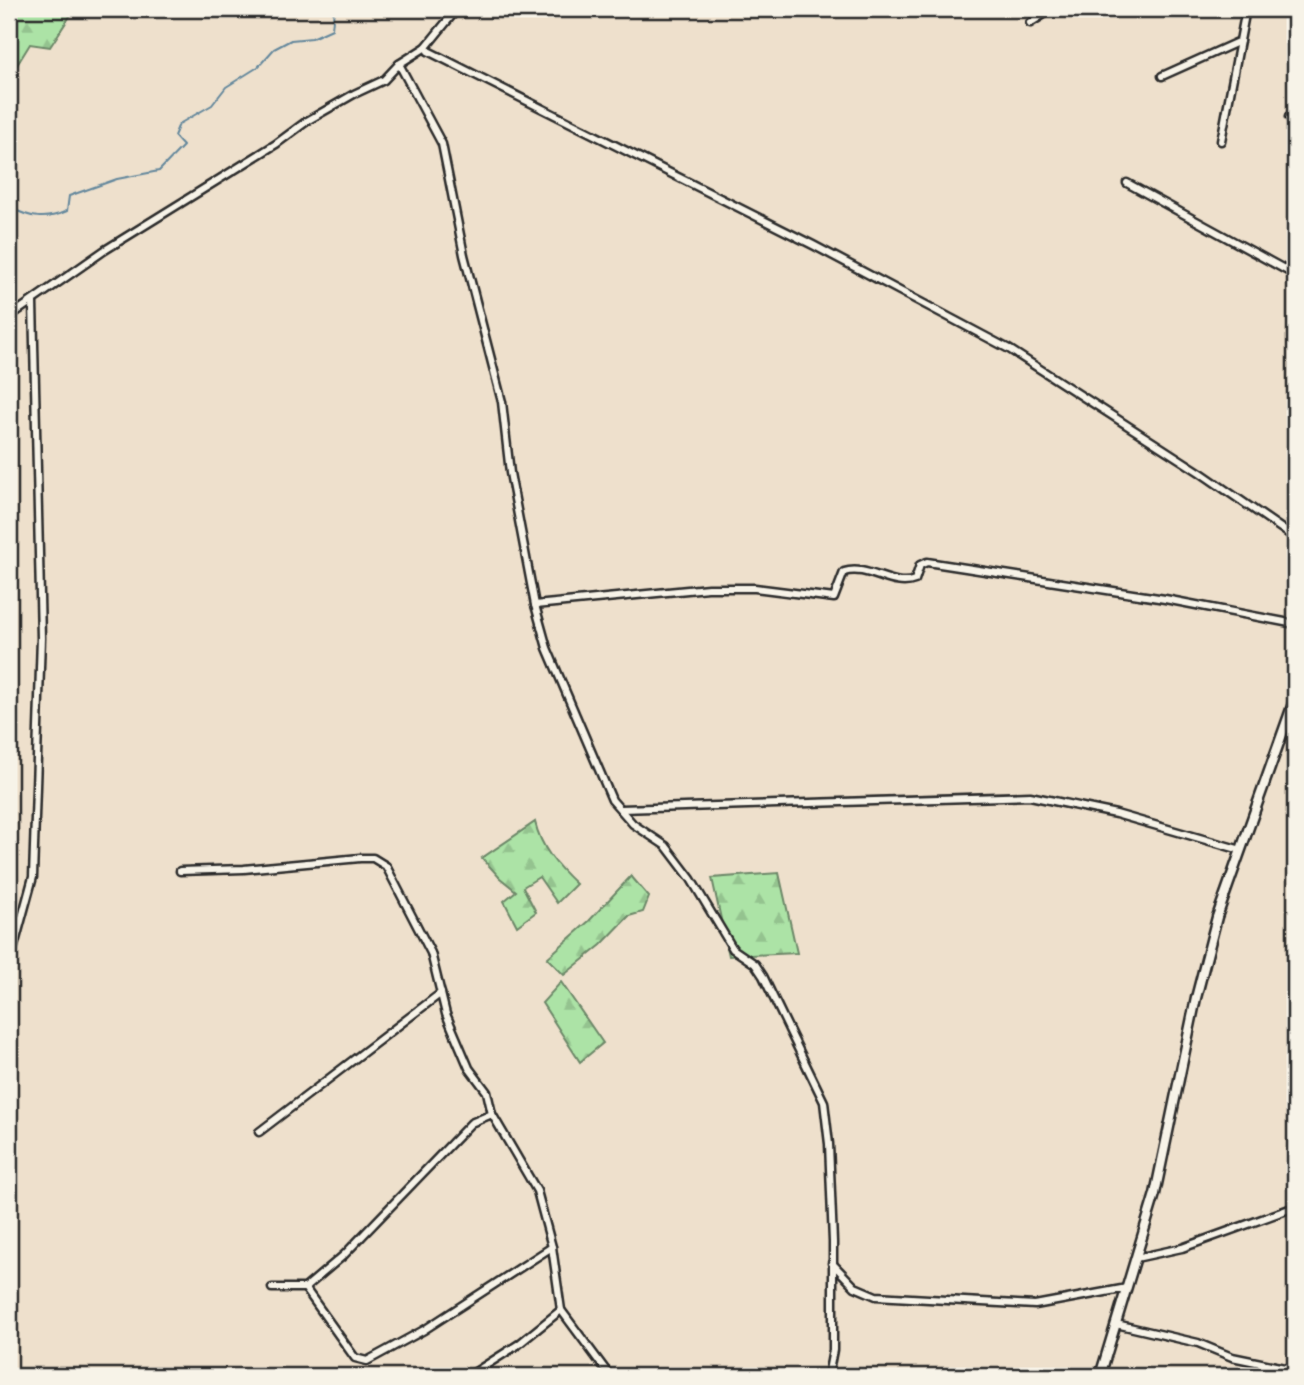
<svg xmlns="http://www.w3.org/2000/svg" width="1304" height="1385" font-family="Pangolin,sans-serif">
  <defs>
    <pattern id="forest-firs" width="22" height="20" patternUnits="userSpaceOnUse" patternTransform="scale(1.75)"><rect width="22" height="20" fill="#ace3a6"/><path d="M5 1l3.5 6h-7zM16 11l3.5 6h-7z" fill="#94c38f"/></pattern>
  </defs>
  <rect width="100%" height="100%" fill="#eee0cc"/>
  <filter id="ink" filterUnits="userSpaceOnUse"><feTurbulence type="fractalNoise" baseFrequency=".0143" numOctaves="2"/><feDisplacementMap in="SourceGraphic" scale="14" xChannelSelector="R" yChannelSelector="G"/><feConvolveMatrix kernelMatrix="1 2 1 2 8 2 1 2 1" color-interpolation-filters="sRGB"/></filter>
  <g filter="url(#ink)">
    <g fill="url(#forest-firs)" stroke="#6c8768" stroke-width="2">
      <polygon points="9,9 65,9 72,13 50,47 30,44 9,78"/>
      <path d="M535,822C541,848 557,866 576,884L557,903L539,877L523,887L536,912L517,926L504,901L516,891L500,878L482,858Z"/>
      <polygon points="779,873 797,953 729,956 712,878"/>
      <polygon points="631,876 649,897 643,912 629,916 601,945 564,975 547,958 589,921"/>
      <polygon points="561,982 603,1043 580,1062 542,1003"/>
    </g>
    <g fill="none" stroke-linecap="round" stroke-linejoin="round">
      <path stroke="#63879c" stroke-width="2" d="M9,207C30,218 45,221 67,211L69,196L117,179L159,171L183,146L174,136L179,124L212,105L226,87L258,67L274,49L291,40L312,38L332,29L334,9"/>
      <defs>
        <g id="minor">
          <polyline points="1030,23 1052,9"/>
          <polyline points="426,47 428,51 813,245 1009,349 1201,473 1295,538"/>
          <polyline points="399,64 442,144 464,255 502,402 510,473 535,605 547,648 612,800 633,824 666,846 691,879 733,949 755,964 763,976 824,1102 829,1144 833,1242 833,1350 828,1376"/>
          <polyline points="1162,76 1240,41"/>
          <polyline points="1289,117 1295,115"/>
          <polyline points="1221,141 1246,9"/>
          <polyline points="1127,183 1295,275"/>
          <polyline points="9,317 105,250 276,144 307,121 354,94 384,80 399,64 426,47 457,9"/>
          <path d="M535,605L708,588H755L834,598L844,572C868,564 892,589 915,580L920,565L927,562L1165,599L1295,624"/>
          <polyline points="621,809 1030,796 1116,814 1241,850"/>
          <polyline points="180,871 244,869 360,858 373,858 386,866 431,953 446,1014 469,1068 487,1092 492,1114 537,1191 552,1247 561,1310 610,1376"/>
          <polyline points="9,965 33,877 41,638 33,302"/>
          <polyline points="259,1132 441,993"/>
          <polyline points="1136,1258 1182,1248 1295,1207"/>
          <polyline points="832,1263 855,1287 876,1296 1035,1305 1127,1288"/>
          <polyline points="272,1288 305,1288 344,1255 471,1123 492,1114"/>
          <polyline points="305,1288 355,1358 367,1361 424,1330 552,1247"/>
          <polyline points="1116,1324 1198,1343 1232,1357 1295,1370"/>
          <polyline points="469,1376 519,1344 561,1310"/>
        </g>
        <polyline id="tertiary" points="1100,1376 1155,1194 1196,998 1217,917 1295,698"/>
      </defs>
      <use href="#minor" stroke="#2b2b2b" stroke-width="11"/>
      <use href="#tertiary" stroke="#2b2b2b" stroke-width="13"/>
      <use href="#minor" stroke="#f7f3e8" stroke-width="6"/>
      <use href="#tertiary" stroke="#f7f3e8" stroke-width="8"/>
    </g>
  </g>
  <rect width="1304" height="1385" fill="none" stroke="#f7f3e8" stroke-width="35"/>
  <rect x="18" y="18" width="1269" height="1350" fill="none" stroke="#2b2b2b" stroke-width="2.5" filter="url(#ink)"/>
</svg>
